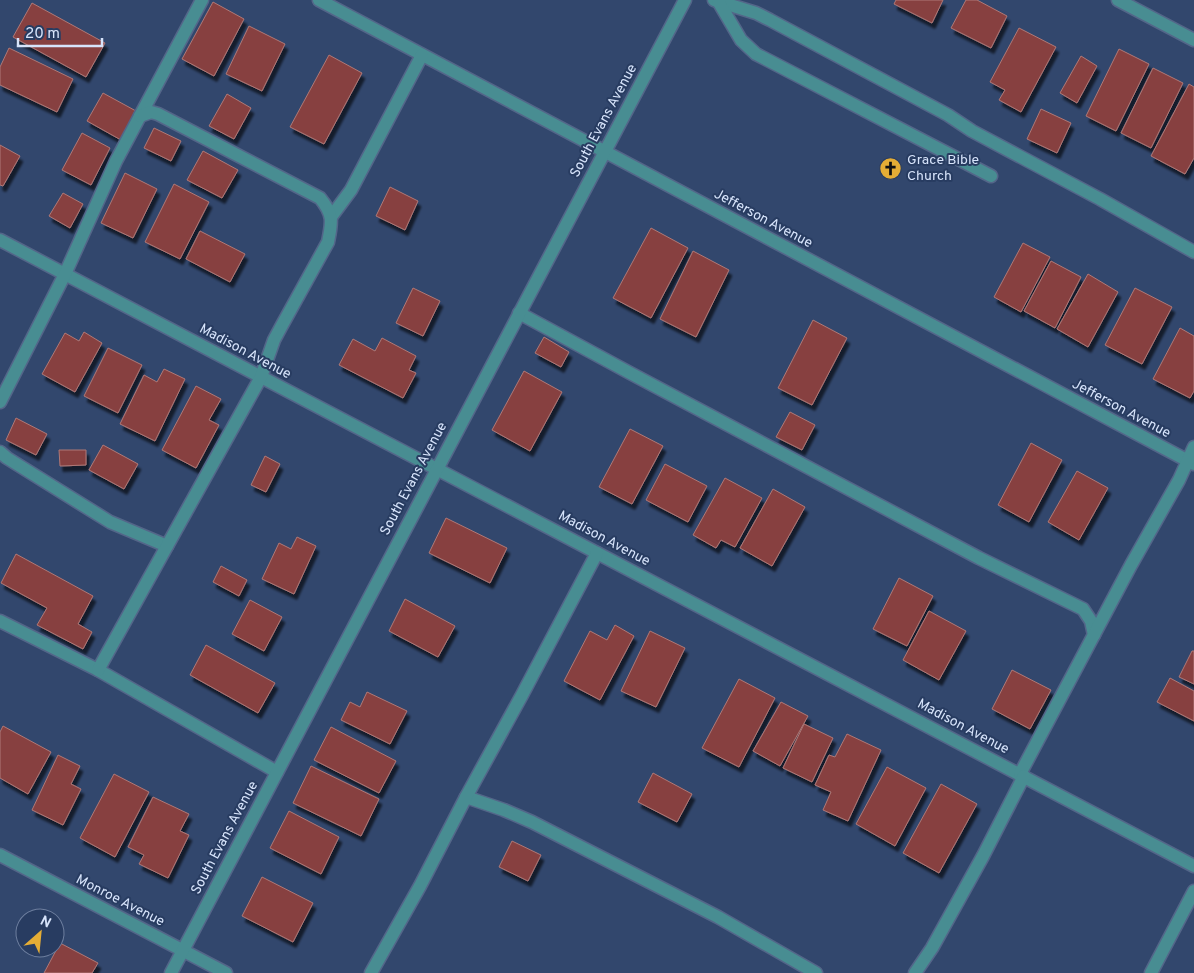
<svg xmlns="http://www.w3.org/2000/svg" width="1194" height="973" font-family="Overpass,sans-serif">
  <defs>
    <filter id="shadow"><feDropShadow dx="3" dy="5.5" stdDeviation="1" flood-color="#0009"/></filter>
  </defs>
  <rect width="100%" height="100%" fill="#32476d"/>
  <g fill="#874140" stroke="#af7876" filter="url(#shadow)">
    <polygon points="896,0 943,0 932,23 894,4"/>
    <polygon points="966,0 977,0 1007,16 991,48 951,28"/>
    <polygon points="213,2 244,19 214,76 182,59"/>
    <polygon points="32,3 105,43 86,77 13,37"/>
    <polygon points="249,26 285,44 262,91 226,74"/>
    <polygon points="1019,28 1056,47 1021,112 999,100 1005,90 990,82"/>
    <polygon points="9,48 73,79 57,112 0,85 0,67"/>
    <polygon points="1119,49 1149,64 1116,131 1086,116"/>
    <polygon points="329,55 362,73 324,144 290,127"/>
    <polygon points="1081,56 1097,66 1077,103 1060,93"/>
    <polygon points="1153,68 1183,83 1151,148 1121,133"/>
    <polygon points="1189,84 1194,87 1194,158 1185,174 1151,156"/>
    <polygon points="103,93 136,111 121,140 87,121"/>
    <polygon points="227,94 251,108 234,139 209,126"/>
    <polygon points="1041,109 1071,123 1057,153 1027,139"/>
    <polygon points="154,128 181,141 171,161 144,148"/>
    <polygon points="82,133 110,148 91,185 62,170"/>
    <polygon points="0,145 20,156 3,186 0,185"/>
    <polygon points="203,151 238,170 222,198 187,180"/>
    <polygon points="125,173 157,189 133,238 101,223"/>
    <polygon points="174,184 209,202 180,259 145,242"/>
    <polygon points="390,187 418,201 405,230 376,216"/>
    <polygon points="63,193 83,204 70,228 49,216"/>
    <polygon points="651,228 688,248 651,318 613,298"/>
    <polygon points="200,231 245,254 230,282 186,259"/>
    <polygon points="1023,243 1050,257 1021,312 994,297"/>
    <polygon points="693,251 729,270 696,337 660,319"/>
    <polygon points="1051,261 1081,277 1055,328 1024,311"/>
    <polygon points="1088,274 1118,292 1088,347 1057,329"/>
    <polygon points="413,288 440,301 423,336 396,323"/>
    <polygon points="1135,288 1172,307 1142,364 1105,345"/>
    <polygon points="813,320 847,338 812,405 778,388"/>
    <polygon points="1180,328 1194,336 1194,391 1190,398 1153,379"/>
    <polygon points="84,332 102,343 75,392 42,374 65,333 79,341"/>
    <polygon points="544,337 569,352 561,367 535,353"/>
    <polygon points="382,338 416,356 409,370 416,373 403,398 339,365 353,339 375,351"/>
    <polygon points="108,348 142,365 118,413 84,396"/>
    <polygon points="164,369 185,379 155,441 120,424 144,375 157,382"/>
    <polygon points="524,371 562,392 530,451 492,430"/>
    <polygon points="196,386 221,399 209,420 219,425 196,468 162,450"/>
    <polygon points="790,412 815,425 802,450 776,437"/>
    <polygon points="16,418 47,434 36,455 6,440"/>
    <polygon points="630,429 663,446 632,504 599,487"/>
    <polygon points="1031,443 1062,460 1029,522 998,505"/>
    <polygon points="103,445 138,464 124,489 89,470"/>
    <polygon points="59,450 86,450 86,465 60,466"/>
    <polygon points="265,456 280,464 266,492 251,485"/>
    <polygon points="665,464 707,486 688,522 646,500"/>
    <polygon points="1077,471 1108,488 1079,540 1048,522"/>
    <polygon points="725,478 762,498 735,547 721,540 716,548 693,535"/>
    <polygon points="773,489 805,507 772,566 740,548"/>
    <polygon points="446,518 507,548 490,583 429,553"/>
    <polygon points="297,537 316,546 294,594 262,579 279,543 291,549"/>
    <polygon points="16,554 93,596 78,624 92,632 83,649 37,625 47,608 1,583"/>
    <polygon points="221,566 247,580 239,596 213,582"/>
    <polygon points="899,578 933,596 907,646 873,629"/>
    <polygon points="405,599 455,626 438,657 389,631"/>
    <polygon points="250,600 282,617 264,651 232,634"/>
    <polygon points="929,611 966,631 939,680 903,660"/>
    <polygon points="615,625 634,636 600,700 564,681 590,631 607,640"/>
    <polygon points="650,631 685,648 656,707 621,691"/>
    <polygon points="206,645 275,683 258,713 190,675"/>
    <polygon points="1192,651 1194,651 1194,684 1179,677"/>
    <polygon points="1012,670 1051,690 1030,729 992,709"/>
    <polygon points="1170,678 1194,691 1194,721 1157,702"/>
    <polygon points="739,679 775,698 739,767 702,748"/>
    <polygon points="367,692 407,711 390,744 341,720 350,702 360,707"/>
    <polygon points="781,702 808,716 780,766 753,751"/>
    <polygon points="804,724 833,738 812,782 783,768"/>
    <polygon points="3,726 51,752 28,794 0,778 0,732"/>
    <polygon points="331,727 396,761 379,793 314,760"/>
    <polygon points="847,734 881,750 848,821 823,810 831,792 815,785 829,755 835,757"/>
    <polygon points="58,755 80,766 71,784 81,789 63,825 32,810"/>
    <polygon points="311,766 379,799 361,836 293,803"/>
    <polygon points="887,767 926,788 895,846 856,824"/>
    <polygon points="653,773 692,794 677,822 638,802"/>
    <polygon points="114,774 149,792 115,857 80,838"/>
    <polygon points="941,784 977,804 939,873 903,853"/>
    <polygon points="153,797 189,814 180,831 189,835 168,878 139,864 144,855 128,847"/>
    <polygon points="289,811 339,837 321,874 270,848"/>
    <polygon points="512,841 541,855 528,881 499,867"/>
    <polygon points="262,877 313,903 293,942 242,916"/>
    <polygon points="60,943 98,963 92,973 44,973"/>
  </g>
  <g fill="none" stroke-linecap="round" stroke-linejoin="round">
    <defs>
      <g id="minor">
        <polyline points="319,0 1194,464"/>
        <polyline points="714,0 756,13 770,20 948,115 972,131 1100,199 1194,252"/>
        <polyline points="1118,0 1194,40"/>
        <polyline points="718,1 741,40 756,54 991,176"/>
        <polyline points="331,217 351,190 422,55"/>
        <polyline points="0,240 1194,866"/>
        <polyline points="519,313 630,373 979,558 1083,609 1091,621 1094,635"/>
        <polyline points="0,402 65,274 116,161 202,0"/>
        <polyline points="0,452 7,458 110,522 167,546"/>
        <polyline points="0,621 98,670 277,772"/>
        <path d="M98,670L261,377L274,340L281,327L328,242C332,222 334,215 320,198L158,114L151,112L140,116"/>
        <polyline points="1020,774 1131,565 1179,480 1194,447"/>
        <polyline points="466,797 504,810 532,822 718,917 816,973"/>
        <polyline points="0,855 226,973"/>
        <polyline points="171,973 685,0"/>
        <polyline points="371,973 420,886 466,797 522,695 597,553"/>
        <polyline points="915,973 932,948 983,856 1024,776"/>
        <polyline points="1151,973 1194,891"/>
      </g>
    </defs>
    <use href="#minor" stroke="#536689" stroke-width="15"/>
    <use href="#minor" stroke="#488d92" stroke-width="12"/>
  </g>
  <defs>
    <symbol id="church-disc" viewBox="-11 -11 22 22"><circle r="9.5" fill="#e5ad35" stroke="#283c61"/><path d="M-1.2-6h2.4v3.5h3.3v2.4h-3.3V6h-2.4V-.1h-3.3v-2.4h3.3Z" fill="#111"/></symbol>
  </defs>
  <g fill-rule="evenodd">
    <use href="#church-disc" x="878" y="156" width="25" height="25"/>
  </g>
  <g text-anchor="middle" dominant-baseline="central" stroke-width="4" stroke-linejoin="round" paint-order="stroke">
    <g font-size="14" fill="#d7e4fb" stroke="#283c61">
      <text transform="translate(604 121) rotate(-62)">South Evans Avenue</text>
      <text transform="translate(763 219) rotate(28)">Jefferson Avenue</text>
      <text transform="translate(245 352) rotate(28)">Madison Avenue</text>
      <text transform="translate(1121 409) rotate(28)">Jefferson Avenue</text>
      <text transform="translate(414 479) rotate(-62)">South Evans Avenue</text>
      <text transform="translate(604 539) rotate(28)">Madison Avenue</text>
      <text transform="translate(963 727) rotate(28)">Madison Avenue</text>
      <text transform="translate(225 838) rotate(-62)">South Evans Avenue</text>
      <text transform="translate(120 901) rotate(27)">Monroe Avenue</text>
    </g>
    <g font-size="14" fill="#d7e4fb" stroke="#283c61" text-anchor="start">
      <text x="907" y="160">Grace Bible<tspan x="907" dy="16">Church</tspan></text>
    </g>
  </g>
  <g transform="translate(40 933) rotate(27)"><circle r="24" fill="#283c61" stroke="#6e7f9f"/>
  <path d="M0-4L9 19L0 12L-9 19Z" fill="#e5ad35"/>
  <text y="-8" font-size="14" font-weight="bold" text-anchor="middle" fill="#d7e4fb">N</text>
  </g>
  <path d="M18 38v8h84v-8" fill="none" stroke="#d7e4fb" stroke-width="2.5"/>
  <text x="25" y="38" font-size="15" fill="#d7e4fb" stroke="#283c61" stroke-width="4" paint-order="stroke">20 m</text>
</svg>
